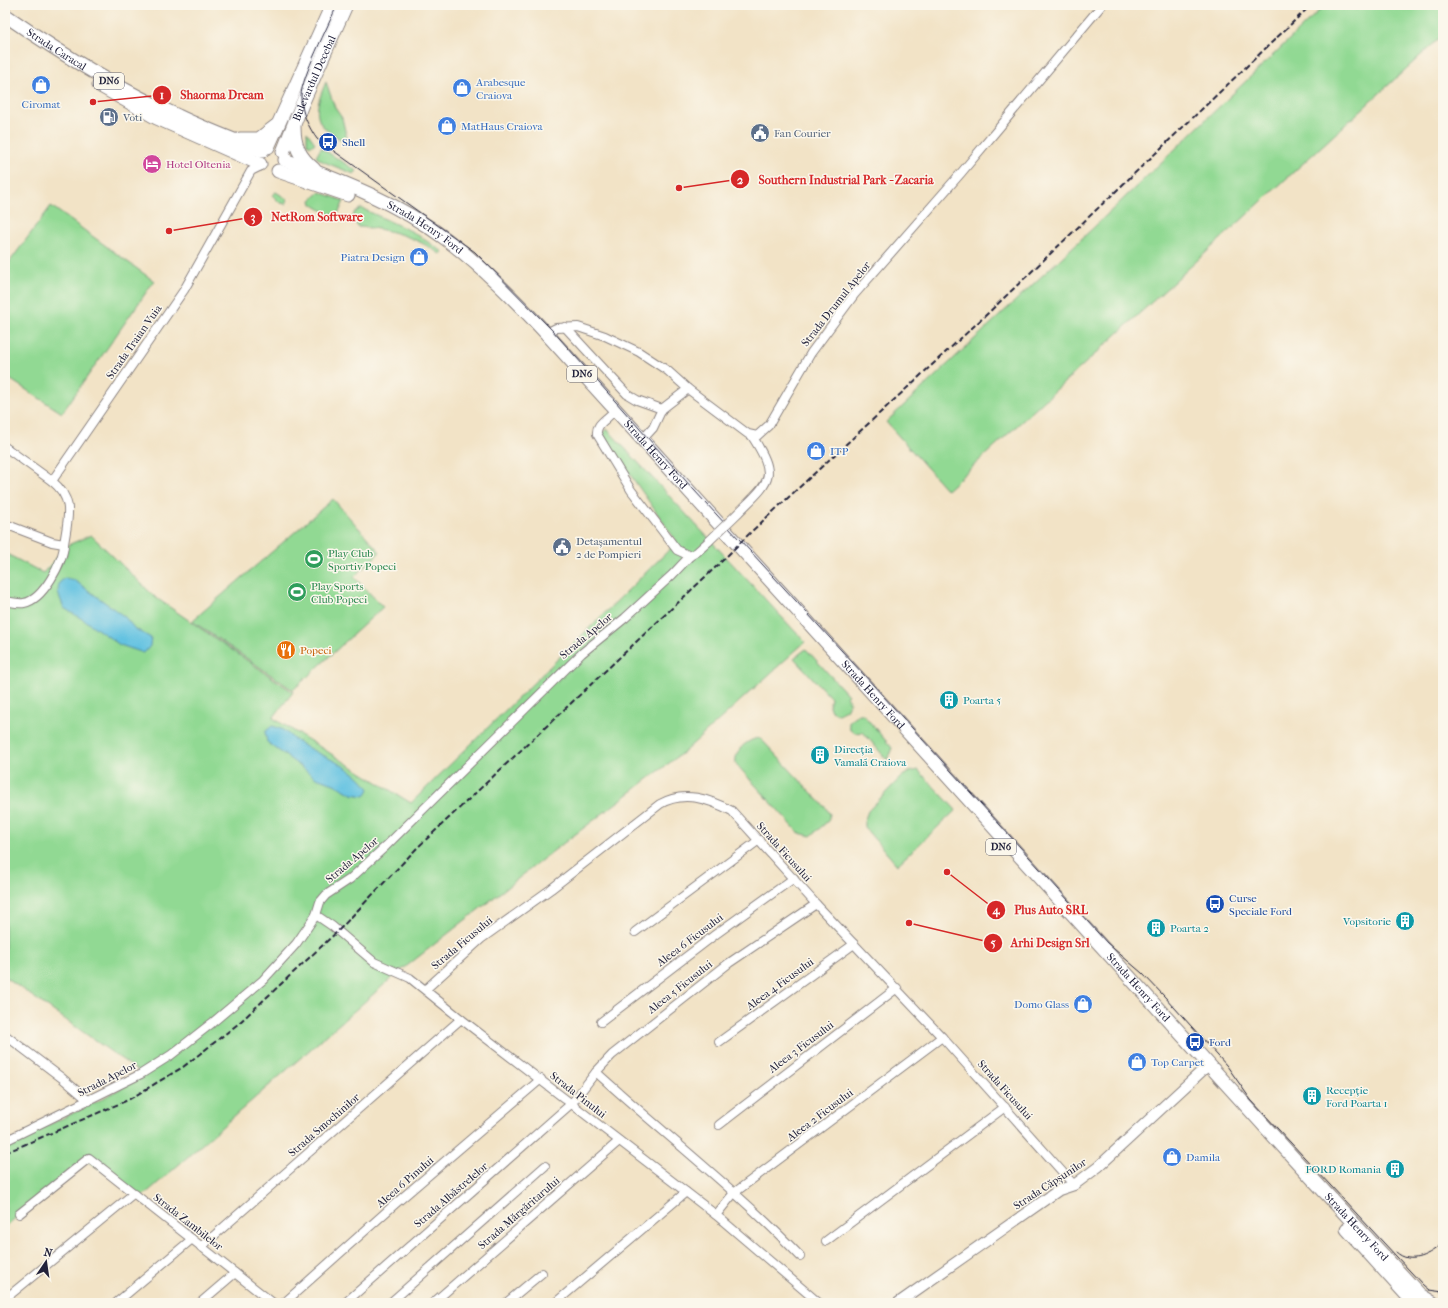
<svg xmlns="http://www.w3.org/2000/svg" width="1448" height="1308" font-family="'IM FELL French Canon',serif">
  <rect width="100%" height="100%" fill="#fbf7ec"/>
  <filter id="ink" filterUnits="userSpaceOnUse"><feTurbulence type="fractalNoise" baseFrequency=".025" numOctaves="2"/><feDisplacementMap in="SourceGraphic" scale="8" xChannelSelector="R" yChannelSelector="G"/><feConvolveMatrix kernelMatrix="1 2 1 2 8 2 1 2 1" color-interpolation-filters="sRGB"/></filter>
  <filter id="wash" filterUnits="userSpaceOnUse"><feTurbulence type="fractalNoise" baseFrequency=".012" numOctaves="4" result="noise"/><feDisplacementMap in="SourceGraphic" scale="16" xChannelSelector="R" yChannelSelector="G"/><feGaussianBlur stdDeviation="0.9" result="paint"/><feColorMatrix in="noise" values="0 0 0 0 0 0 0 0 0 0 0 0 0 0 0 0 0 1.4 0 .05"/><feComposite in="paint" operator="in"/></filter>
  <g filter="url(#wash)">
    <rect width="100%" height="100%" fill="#f2e3c6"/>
    <g fill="#91d993" stroke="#5a7e67">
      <polygon points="1325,5 1443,5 1443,35 947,490 886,422 1092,229"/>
      <path d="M326,82L335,108L342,118L348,143C314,126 311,116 326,82Z"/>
      <polygon points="307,132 315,143 311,146 307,144"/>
      <polygon points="321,148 357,171 354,174 324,162 316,157"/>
      <polygon points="276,192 287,199 286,204 280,203 272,195"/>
      <polygon points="320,192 344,201 339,212 334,215 328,214 312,204 311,200"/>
      <polygon points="51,206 154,281 62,413 5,376 5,268"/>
      <path d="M361,208L413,232L443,252L440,254C416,237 387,228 358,227L353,218L354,213Z"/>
      <polygon points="607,429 805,642 685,751 552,852 394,976 143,1196 84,1159 5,1227 5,1146 98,1101 144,1075 5,977 5,553 43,573 68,545 91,535 155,597 293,692 273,718 411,803 677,542 602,434"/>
      <polygon points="333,499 380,552 354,577 383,607 293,690 192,621"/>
      <polygon points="806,649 848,695 846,697 850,702 846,710 838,714 831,711 829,706 831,698 794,658"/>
      <path d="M859,714H863L892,748L887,760L863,732L855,733L850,730C846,722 852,717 859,714Z"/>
      <path d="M758,738L761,739L825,807L830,814L828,821L811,836L799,833L736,764C734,750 746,741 758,738Z"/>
      <polygon points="918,770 956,810 897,865 864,827 864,822 868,811 901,777 909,772"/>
    </g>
    <g fill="#63c2e1" stroke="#42728e">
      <polygon points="65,578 74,580 125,617 134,628 151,638 150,646 144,653 120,645 87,622 64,608 58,593 59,583"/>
      <path d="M272,726C288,730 286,734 298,742C321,757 354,765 369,789L365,796L352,794L334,784L316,778L267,742L265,732Z"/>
    </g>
  </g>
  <g filter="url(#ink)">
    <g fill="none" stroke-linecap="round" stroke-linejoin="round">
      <defs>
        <g id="minor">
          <polyline points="565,327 627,394 637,400 662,409"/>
          <polyline points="546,333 556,328 578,327 605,336 639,352 668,371 688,389 748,434 757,436 769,425 811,353 854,295 961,173 1102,5"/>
          <path d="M610,415C604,421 596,425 597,434L631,490L677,550L690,556"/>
          <polyline points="642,440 653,428 662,409 688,389"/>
          <polyline points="5,447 52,481 184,290 251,171 261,166"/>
          <path d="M738,513C770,481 779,478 752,436"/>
          <path d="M5,524L52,542L64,544C68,517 75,500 52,481"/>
          <path d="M5,601C11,602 18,604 24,603C43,600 64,561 64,544"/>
          <polyline points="316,915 332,926 374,962 410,978 461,1019 716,1215 819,1303"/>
          <polyline points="635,932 759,840"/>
          <path d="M426,989L481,939L551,889L660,804C684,790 709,799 732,811L816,904L942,1037L1074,1185"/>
          <polyline points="601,1022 716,934 794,878"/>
          <polyline points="5,1035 62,1078 89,1101"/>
          <polyline points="719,1042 854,944"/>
          <path d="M596,1072C664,1134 737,1190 800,1256"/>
          <polyline points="719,1125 897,988"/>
          <polyline points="5,1141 141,1074 171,1055 212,1023 263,980 296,944 316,915 320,902 326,895 350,879 386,846 582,653 625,618 672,575 690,556 697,552 709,541"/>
          <polyline points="19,1214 89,1158 273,1303"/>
          <polyline points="716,1215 734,1193 942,1037"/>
          <polyline points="826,1241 1005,1107"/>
          <polyline points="201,1247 461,1019"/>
          <polyline points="5,1299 133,1194"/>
          <polyline points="116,1303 192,1239"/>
          <polyline points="200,1303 235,1273"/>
          <polyline points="284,1303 395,1204 541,1079"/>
          <polyline points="345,1303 572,1103 596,1072 612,1055 729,963 816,904"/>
          <polyline points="390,1303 545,1166"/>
          <polyline points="433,1303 619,1141"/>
          <polyline points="506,1303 542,1273"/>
          <polyline points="555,1303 686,1192"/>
        </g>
        <polyline id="tertiary" points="898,1303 1059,1190 1074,1185 1098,1167 1203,1070"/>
        <g id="primary">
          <path id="s1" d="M5,15C60,53 117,89 178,116C205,129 234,140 262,151"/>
          <polyline points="99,85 157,118 260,164"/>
          <path d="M294,127C294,145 299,157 314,169"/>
          <polyline points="240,139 259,139 276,126"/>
          <polyline points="268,147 332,5"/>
          <path id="s2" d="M283,152L302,104L346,5"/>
          <path id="s3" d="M285,160C341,181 398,203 446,239C483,267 515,300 546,333L1298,1163L1420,1295L1433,1303"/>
          <polyline points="278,171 348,195"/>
          <polyline points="1347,1229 1414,1303"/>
        </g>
      </defs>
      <use href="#minor" stroke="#8a8280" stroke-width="10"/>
      <use href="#tertiary" stroke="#8a8280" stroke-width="12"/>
      <use href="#primary" stroke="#8a8280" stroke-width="15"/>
      <use href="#minor" stroke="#fff" stroke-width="8"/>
      <use href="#tertiary" stroke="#fff" stroke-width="10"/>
      <use href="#primary" stroke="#fff" stroke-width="13"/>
      <g stroke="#22223b" stroke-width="1">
        <path d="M337,5C329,25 301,78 301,96C301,112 308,126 317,139L475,252L552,330L694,490L864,675L1107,943L1142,973L1165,997L1227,1066L1251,1100L1423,1285L1429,1290L1443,1292"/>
        <path d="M1396,1252C1411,1266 1430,1254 1443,1243"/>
      </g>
      <polyline stroke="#22223b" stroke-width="2" stroke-dasharray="6 3" stroke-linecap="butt" points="5,1153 128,1100 183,1067 238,1024 338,931 417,848 719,564 752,531 985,316 1311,5"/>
      <defs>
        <polyline id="minor-bridge" points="709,541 738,513"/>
      </defs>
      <use href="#minor-bridge" stroke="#8a8280" stroke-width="10" stroke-linecap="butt"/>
      <use href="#minor-bridge" stroke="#fff" stroke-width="8"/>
    </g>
  </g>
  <defs>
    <symbol id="shop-disc" viewBox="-11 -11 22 22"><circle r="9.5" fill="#3f7fe0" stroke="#fbf7ec"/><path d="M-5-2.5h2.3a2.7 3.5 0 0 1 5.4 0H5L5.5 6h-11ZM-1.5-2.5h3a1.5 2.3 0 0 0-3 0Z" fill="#fff"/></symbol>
    <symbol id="fuel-disc" viewBox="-11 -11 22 22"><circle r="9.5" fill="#5c6f8a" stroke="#fbf7ec"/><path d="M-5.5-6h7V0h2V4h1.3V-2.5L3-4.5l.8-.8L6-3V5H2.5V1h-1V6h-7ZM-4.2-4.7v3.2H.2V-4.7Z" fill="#fff"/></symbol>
    <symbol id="civic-disc" viewBox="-11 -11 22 22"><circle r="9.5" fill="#5c6f8a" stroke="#fbf7ec"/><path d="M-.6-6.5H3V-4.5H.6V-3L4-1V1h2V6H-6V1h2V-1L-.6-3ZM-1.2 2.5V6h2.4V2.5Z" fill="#fff"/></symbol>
    <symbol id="bus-disc" viewBox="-11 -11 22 22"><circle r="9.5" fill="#1a4fb4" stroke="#fbf7ec"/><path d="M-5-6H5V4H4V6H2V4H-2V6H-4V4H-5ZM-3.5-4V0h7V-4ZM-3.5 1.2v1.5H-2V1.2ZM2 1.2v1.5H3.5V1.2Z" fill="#fff"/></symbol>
    <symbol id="hotel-disc" viewBox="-11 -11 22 22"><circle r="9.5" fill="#d1479c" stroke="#fbf7ec"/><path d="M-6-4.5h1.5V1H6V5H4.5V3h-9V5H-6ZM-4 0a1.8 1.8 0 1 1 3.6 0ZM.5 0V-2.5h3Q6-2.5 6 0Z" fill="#fff"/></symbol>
    <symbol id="stadium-disc" viewBox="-11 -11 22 22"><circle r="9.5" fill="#2e9e5b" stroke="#fbf7ec"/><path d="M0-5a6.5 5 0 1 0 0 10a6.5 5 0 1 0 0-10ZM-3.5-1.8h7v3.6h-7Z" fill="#fff"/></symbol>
    <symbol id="restaurant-disc" viewBox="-11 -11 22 22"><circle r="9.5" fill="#e8710a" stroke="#fbf7ec"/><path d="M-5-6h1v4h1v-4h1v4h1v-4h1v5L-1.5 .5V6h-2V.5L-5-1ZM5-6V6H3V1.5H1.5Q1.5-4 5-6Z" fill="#fff"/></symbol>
    <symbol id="building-disc" viewBox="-11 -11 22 22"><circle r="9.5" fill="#0f9aa8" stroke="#fbf7ec"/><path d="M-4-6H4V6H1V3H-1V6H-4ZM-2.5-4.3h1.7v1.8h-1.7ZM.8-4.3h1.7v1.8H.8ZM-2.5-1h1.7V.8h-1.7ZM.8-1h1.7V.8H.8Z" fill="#fff"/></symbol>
  </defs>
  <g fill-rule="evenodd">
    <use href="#shop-disc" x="30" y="74" width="22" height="22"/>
    <use href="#shop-disc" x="451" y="77" width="22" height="22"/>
    <use href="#fuel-disc" x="98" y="106" width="22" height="22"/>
    <use href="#shop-disc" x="436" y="115" width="22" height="22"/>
    <use href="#civic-disc" x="749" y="122" width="22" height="22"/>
    <use href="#bus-disc" x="317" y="131" width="22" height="22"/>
    <use href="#hotel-disc" x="141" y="153" width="22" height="22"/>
    <use href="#shop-disc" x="408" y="246" width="22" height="22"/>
    <use href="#shop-disc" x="805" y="440" width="22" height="22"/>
    <use href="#civic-disc" x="551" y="536" width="22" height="22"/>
    <use href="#stadium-disc" x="303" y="548" width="22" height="22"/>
    <use href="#stadium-disc" x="286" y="581" width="22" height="22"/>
    <use href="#restaurant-disc" x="275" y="639" width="22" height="22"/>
    <use href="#building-disc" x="938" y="689" width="22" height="22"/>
    <use href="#building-disc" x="809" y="744" width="22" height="22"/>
    <use href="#bus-disc" x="1204" y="893" width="22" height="22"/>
    <use href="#building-disc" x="1394" y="910" width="22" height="22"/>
    <use href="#building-disc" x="1145" y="917" width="22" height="22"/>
    <use href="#shop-disc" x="1072" y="993" width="22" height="22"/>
    <use href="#bus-disc" x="1184" y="1031" width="22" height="22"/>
    <use href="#shop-disc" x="1126" y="1051" width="22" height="22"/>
    <use href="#building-disc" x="1301" y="1085" width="22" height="22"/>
    <use href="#shop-disc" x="1161" y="1146" width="22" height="22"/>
    <use href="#building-disc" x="1384" y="1158" width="22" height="22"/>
  </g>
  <g text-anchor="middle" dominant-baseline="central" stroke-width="3" stroke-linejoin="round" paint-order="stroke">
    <g fill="#fbf7ec" stroke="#636270" stroke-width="1">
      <rect x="94" y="73" width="30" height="16" rx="3"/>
      <rect x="567" y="366" width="30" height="16" rx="3"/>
      <rect x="986" y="839" width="30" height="16" rx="3"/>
    </g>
    <g font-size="10" font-weight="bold" fill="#22223b">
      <text x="109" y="81">DN6</text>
      <text x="582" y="374">DN6</text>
      <text x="1001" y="847">DN6</text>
    </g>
    <g font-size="11" fill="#22223b" stroke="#fbf7ec">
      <text stroke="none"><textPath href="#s1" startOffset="62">Strada Caracal</textPath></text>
      <text stroke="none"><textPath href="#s2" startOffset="80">Bulevardul Decebal</textPath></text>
      <text stroke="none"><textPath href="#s3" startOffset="156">Strada Henry Ford</textPath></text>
      <text transform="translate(836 304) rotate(-52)">Strada Drumul Apelor</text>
      <text transform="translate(134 342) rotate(-55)">Strada Traian Vuia</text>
      <text stroke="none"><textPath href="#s3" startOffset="481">Strada Henry Ford</textPath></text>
      <text transform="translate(586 636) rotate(-40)">Strada Apelor</text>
      <text stroke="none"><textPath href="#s3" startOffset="805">Strada Henry Ford</textPath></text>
      <text transform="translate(784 852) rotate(48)">Strada Ficusului</text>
      <text transform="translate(352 860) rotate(-40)">Strada Apelor</text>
      <text transform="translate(690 940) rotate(-37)">Aleea 6 Ficusului</text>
      <text transform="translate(462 943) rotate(-40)">Strada Ficusului</text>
      <text transform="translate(780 984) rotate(-36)">Aleea 4 Ficusului</text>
      <text transform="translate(680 987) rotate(-38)">Aleea 5 Ficusului</text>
      <text stroke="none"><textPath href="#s3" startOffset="1200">Strada Henry Ford</textPath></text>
      <text transform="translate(801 1047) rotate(-37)">Aleea 3 Ficusului</text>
      <text transform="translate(107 1079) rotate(-27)">Strada Apelor</text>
      <text transform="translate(1005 1090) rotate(48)">Strada Ficusului</text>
      <text transform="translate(578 1095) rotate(38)">Strada Pinului</text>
      <text transform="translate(820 1115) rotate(-37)">Aleea 2 Ficusului</text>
      <text transform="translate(324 1125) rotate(-41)">Strada Smochinilor</text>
      <text transform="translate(405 1182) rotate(-41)">Aleea 6 Pinului</text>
      <text transform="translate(1050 1184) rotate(-33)">Strada Căpșunilor</text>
      <text transform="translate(451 1195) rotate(-41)">Strada Albăstrelelor</text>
      <text transform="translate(519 1213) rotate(-41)">Strada Mărgăritarului</text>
      <text transform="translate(188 1222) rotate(38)">Strada Zambilelor</text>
      <text stroke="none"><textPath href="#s3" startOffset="1524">Strada Henry Ford</textPath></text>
    </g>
    <g font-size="11" fill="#366cbe" stroke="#fbf7ec" text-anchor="start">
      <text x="476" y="82">Arabesque<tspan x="476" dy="13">Craiova</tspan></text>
      <text x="41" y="104" text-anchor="middle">Ciromat</text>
      <text x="461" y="126">MatHaus Craiova</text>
      <text x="405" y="257" text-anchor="end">Piatra Design</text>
      <text x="830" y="451">ITP</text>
      <text x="1069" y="1004" text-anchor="end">Domo Glass</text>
      <text x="1151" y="1062">Top Carpet</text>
      <text x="1186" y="1157">Damila</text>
    </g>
    <g font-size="11" fill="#4e5e75" stroke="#fbf7ec" text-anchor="start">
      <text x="123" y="117">Voti</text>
      <text x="774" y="133">Fan Courier</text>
      <text x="576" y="541">Detașamentul<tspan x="576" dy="13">2 de Pompieri</tspan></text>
    </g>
    <g font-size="11" fill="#164399" stroke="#fbf7ec" text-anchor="start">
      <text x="342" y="142">Shell</text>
      <text x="1229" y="898">Curse<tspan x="1229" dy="13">Speciale Ford</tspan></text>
      <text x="1209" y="1042">Ford</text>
    </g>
    <g font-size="11" fill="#b23c85" stroke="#fbf7ec" text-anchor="start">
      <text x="166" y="164">Hotel Oltenia</text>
    </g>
    <g font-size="11" fill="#27864d" stroke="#fbf7ec" text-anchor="start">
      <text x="328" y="553">Play Club<tspan x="328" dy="13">Sportiv Popeci</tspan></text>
      <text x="311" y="586">Play Sports<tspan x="311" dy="13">Club Popeci</tspan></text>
    </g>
    <g font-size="11" fill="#c56008" stroke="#fbf7ec" text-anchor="start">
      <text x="300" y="650">Popeci</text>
    </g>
    <g font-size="11" fill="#0d838f" stroke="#fbf7ec" text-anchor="start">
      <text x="963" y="700">Poarta 5</text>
      <text x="834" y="749">Direcția<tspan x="834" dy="13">Vamală Craiova</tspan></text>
      <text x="1391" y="921" text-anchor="end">Vopsitorie</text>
      <text x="1170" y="928">Poarta 2</text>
      <text x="1326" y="1090">Recepție<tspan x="1326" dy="13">Ford Poarta 1</tspan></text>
      <text x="1381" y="1169" text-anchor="end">FORD Romania</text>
    </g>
  </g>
  <path fill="none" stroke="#d62828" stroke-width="1.5" d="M93 102L162 95M679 188L740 179M169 231L253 217M947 872L996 910M909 923L993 943"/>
  <g fill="#d62828" stroke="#fbf7ec" stroke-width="1.5">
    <circle cx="93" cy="102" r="4"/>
    <circle cx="679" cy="188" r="4"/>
    <circle cx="169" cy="231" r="4"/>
    <circle cx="947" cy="872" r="4"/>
    <circle cx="909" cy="923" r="4"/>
    <circle cx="162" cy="95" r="10"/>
    <circle cx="740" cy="179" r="10"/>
    <circle cx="253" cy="217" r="10"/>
    <circle cx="996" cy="910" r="10"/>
    <circle cx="993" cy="943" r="10"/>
  </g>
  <g font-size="12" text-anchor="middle" font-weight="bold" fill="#fff">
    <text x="162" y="99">1</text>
    <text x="740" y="184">2</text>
    <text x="253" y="221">3</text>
    <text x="996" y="914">4</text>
    <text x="993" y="947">5</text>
  </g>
  <g font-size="12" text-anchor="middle" font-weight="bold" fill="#d62828" stroke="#fbf7ec" stroke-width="3" stroke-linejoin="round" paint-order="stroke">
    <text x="222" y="99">Shaorma Dream</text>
    <text x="846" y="184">Southern Industrial Park - Zacaria</text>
    <text x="317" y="221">NetRom Software</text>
    <text x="1051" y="914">Plus Auto SRL</text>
    <text x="1050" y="947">Arhi Design Srl</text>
  </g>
  <rect width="1448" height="1308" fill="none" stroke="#fbf7ec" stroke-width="20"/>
  <g transform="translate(46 1262) rotate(13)" stroke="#fbf7ec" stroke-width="3" paint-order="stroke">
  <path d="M0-3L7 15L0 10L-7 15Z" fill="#22223b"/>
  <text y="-6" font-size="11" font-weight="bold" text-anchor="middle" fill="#22223b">N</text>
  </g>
</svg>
